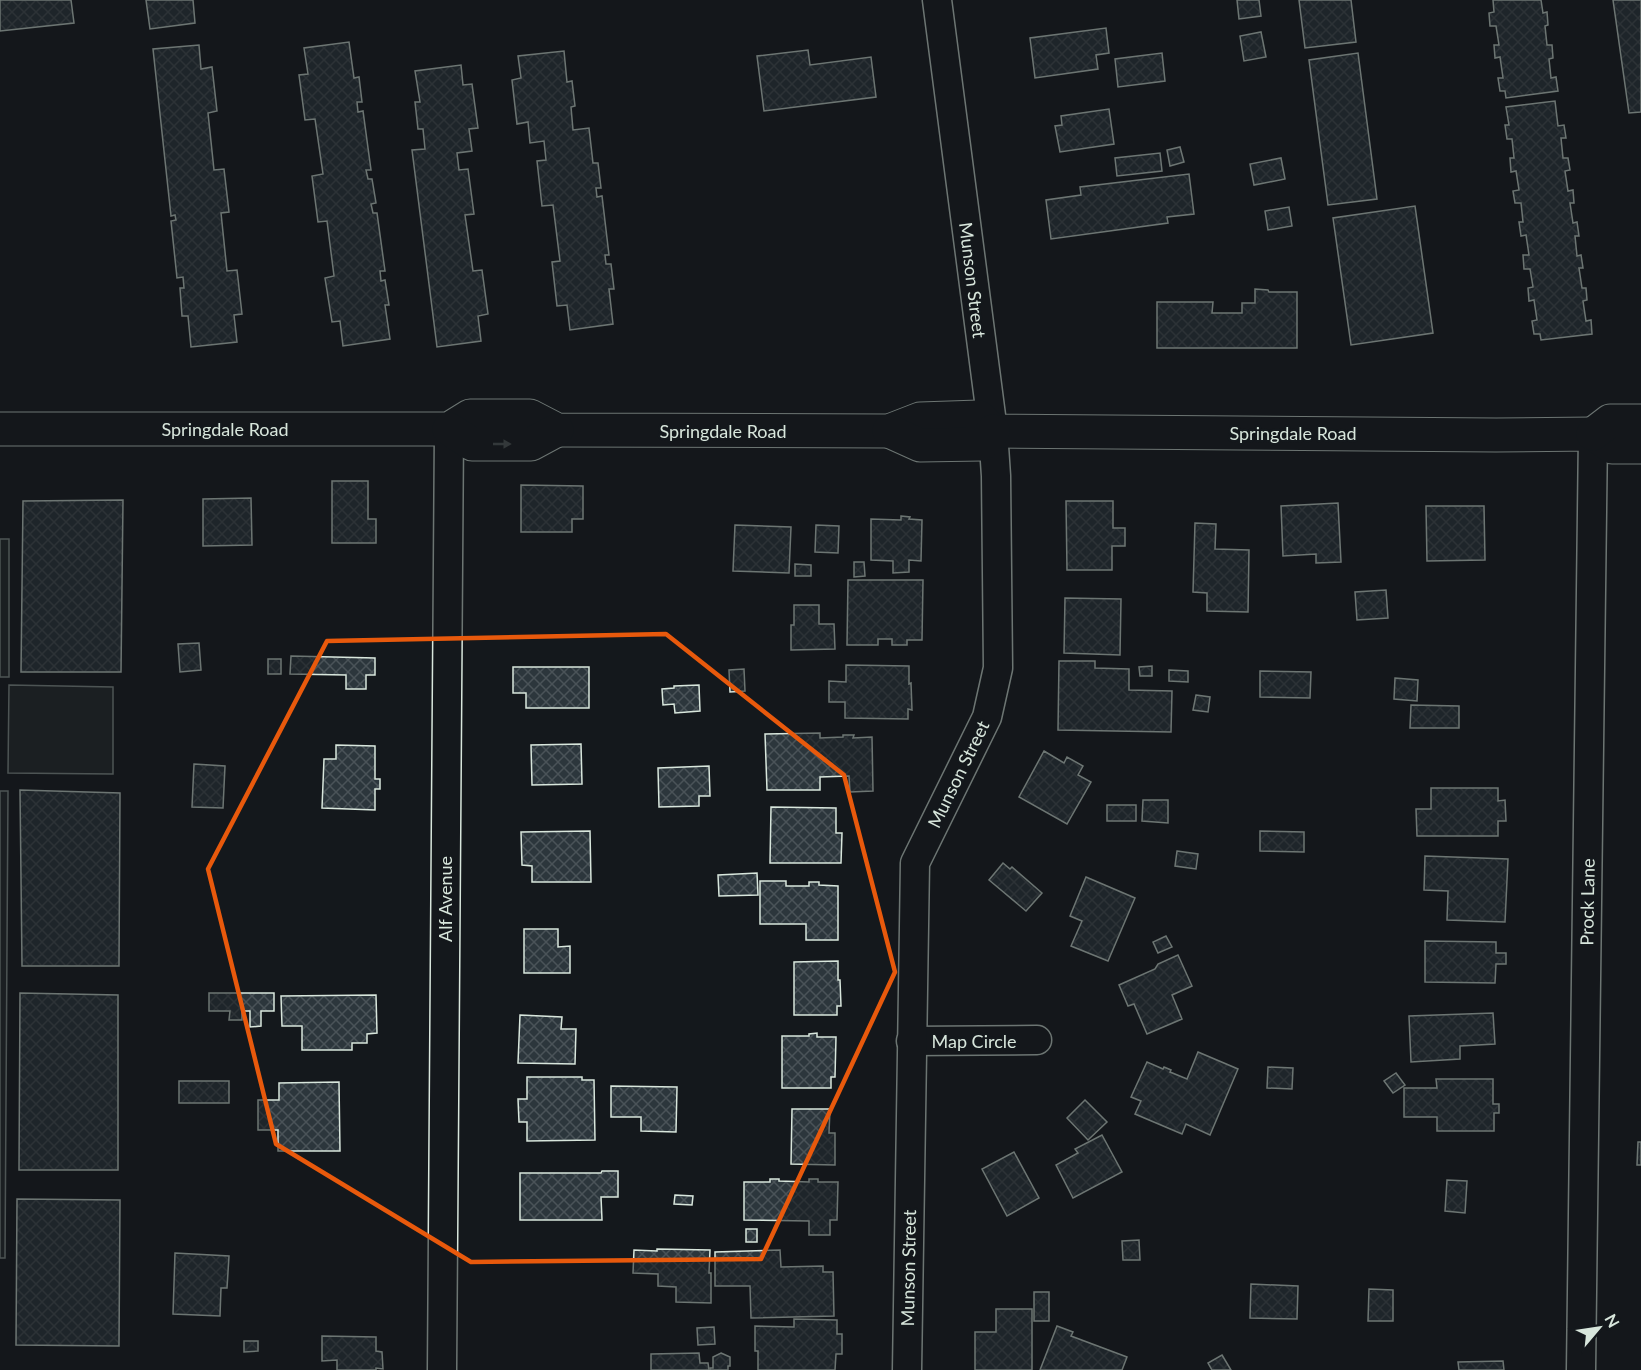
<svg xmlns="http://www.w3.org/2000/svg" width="1641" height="1370" font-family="Lato,sans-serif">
  <defs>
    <pattern id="building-cross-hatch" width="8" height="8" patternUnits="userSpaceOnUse" patternTransform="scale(1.5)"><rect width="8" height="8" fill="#2c363c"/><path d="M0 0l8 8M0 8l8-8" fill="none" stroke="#4a5358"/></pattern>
  </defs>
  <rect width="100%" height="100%" fill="#14181c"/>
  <g fill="#24282b" stroke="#939e99" stroke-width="1.5">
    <rect x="0" y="539" width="9" height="138"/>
    <polygon points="9,685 113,687 113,774 8,773"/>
    <polygon points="0,791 8,791 5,1258 0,1258"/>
  </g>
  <g fill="url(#building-cross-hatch)" stroke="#d8e6dc" stroke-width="1.5">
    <polygon points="0,0 71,0 74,23 0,31"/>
    <polygon points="146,0 193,0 195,23 150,29"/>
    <polygon points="1237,0 1259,0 1261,16 1239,19"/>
    <polygon points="1299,0 1351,0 1356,42 1305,48"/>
    <polygon points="1493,0 1541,0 1543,13 1547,12 1548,25 1545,26 1547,45 1552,45 1553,58 1549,59 1551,78 1556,77 1558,91 1506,98 1505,91 1500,91 1498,78 1503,78 1500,57 1495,58 1494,45 1499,45 1496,26 1490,26 1489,13 1494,12"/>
    <polygon points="1613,0 1641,0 1641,112 1629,113"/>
    <polygon points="1106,28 1109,53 1096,55 1098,69 1035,78 1030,38"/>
    <polygon points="1261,32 1266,57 1244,61 1240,36"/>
    <polygon points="349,42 354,78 359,77 362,102 357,102 358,112 363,111 371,170 366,170 368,179 372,179 376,203 371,204 373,213 377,213 385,271 380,271 381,281 385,280 389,305 385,305 390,339 343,346 340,321 332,322 325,278 334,276 327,221 318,222 312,176 323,174 315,119 305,120 299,75 308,74 304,48"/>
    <polygon points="199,45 201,69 212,67 217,111 208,113 214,170 224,169 229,212 221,213 227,271 237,270 242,314 234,315 237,342 191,347 188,316 182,316 180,288 184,288 183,277 177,278 171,221 176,220 175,215 171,216 153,49"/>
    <polygon points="808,50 810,65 871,57 876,97 764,111 757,56"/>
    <polygon points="564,51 567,82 572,81 575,106 571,107 573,130 589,128 593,163 598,163 601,188 596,188 597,197 602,196 609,255 605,255 606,264 611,264 614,289 609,289 613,324 570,330 567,305 557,306 552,262 560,261 553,205 542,206 537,161 546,160 544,141 530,143 528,122 517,124 512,80 521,78 518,56"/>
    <polygon points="1162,53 1165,81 1118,87 1115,59"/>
    <polygon points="1358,53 1377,199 1328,205 1309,60"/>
    <polygon points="461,65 463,85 472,84 478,128 469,129 472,151 457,153 459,170 468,169 474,214 465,215 473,271 482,270 488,314 478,316 481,341 437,347 412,150 425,149 423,129 418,129 415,102 420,102 415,71"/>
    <polygon points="1555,101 1558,126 1564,125 1566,138 1561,138 1563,158 1568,158 1570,170 1565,171 1568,191 1573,190 1574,203 1570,203 1573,223 1577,222 1579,236 1575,236 1577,256 1581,255 1583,268 1579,268 1582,288 1586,288 1587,300 1583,301 1586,321 1591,320 1592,334 1541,340 1540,334 1534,334 1532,321 1537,320 1534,300 1529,301 1528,288 1533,287 1530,269 1524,269 1523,255 1529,255 1526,235 1521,236 1519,222 1523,222 1521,203 1515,203 1513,191 1519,190 1516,171 1511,172 1510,158 1514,158 1512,139 1507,139 1505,125 1509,125 1506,107"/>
    <polygon points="1109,109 1114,144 1060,152 1055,126 1062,125 1061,116"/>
    <polygon points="1180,147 1184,162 1170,166 1167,150"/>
    <polygon points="1160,153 1162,171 1117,176 1115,158"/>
    <polygon points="1281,158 1285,179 1254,185 1250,164"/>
    <polygon points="1189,174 1194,214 1167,217 1168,223 1051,239 1046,200 1081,195 1080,187"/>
    <polygon points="1415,206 1433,333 1351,345 1333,218"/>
    <polygon points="1289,207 1292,226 1268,230 1265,211"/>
    <polygon points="1255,289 1268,290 1269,292 1297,292 1297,348 1157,348 1157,302 1213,302 1212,313 1242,313 1242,303 1255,303"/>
    <polygon points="332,481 368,481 368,519 376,519 376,543 332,543"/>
    <polygon points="521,485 583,486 583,519 572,519 572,532 521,532"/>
    <polygon points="251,498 252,545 203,546 203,499"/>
    <polygon points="123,500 121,672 21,672 23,501"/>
    <polygon points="1066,501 1113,501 1113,528 1125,528 1125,546 1112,546 1112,570 1067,570"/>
    <polygon points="1338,503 1341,562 1316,563 1316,554 1283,556 1281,506"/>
    <polygon points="1426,506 1484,506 1485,560 1427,561"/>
    <polygon points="901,516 910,517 909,519 922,520 921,561 909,560 909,572 893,573 893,561 871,560 871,519 901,520"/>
    <polygon points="1195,523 1216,524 1215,549 1249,550 1248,612 1207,611 1207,593 1193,592"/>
    <polygon points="735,525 791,527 789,573 733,571"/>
    <polygon points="816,525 839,526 838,553 815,552"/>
    <polygon points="854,562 864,562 865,576 854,577"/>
    <polygon points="795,564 811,565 811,576 795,576"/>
    <polygon points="848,580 923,580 922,640 907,640 907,645 892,645 892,639 878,639 878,645 847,645"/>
    <polygon points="1386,590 1388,618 1357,620 1355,592"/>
    <polygon points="1065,598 1121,599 1120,655 1064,653"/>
    <polygon points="794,605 819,605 819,624 834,624 835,649 791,650 791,625 794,625"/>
    <polygon points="199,643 201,670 180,672 178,644"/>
    <polygon points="291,656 375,658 375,675 366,675 366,689 346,689 346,675 290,674"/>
    <rect x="268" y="659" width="13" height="15"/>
    <polygon points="1059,661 1095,661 1095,668 1129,669 1129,690 1172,691 1171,732 1058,730"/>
    <polygon points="846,665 909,666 909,684 911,683 912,710 908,709 908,719 845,718 845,702 829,702 829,681 846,682"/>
    <polygon points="1152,666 1152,676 1140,676 1139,667"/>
    <polygon points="513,667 589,667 589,708 526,708 526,693 513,693"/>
    <polygon points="744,669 745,691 730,692 729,670"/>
    <polygon points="1169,670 1188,671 1188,682 1169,681"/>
    <polygon points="1260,671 1311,672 1310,698 1260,697"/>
    <polygon points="1395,678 1418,680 1417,701 1394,699"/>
    <polygon points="699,685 700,711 675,713 674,704 663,705 662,689 674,688 674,686"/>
    <polygon points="1196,695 1210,697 1208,712 1193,710"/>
    <polygon points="1411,705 1459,706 1459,728 1410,728"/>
    <polygon points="820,733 820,738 843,737 843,735 854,735 853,738 872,737 873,791 850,792 849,776 820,777 820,790 767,790 765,734"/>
    <polygon points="581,744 582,784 532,785 531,745"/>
    <polygon points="336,745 375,746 375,779 380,779 380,789 375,789 375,810 322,808 324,759 336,759"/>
    <polygon points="1044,751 1064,763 1067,757 1083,766 1078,775 1091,782 1067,824 1019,797"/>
    <polygon points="194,764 225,766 223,808 192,807"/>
    <polygon points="709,766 710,796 699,796 699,806 659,807 658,768"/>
    <polygon points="1431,788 1498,788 1498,801 1505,800 1506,821 1498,821 1498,836 1417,836 1416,809 1431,809"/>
    <polygon points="20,790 120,793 119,966 22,966"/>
    <polygon points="1143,800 1168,800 1168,823 1142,821"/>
    <rect x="1107" y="805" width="29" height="16"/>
    <polygon points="771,807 836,808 836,833 842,833 841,863 770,863"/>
    <polygon points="590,831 591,882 532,882 532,866 522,865 521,832"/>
    <polygon points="1260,831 1304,832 1304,852 1260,851"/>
    <polygon points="1177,851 1198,854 1196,869 1175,866"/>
    <polygon points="1425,856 1508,859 1505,922 1447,920 1448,891 1424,890"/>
    <polygon points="1003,863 1010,869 1012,867 1042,893 1026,911 989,880"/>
    <polygon points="757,873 758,895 719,896 718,875"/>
    <polygon points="1086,877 1135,898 1108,961 1071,946 1082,921 1070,916"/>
    <polygon points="760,881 786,881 786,886 809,886 809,882 819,882 819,885 838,886 838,940 806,940 806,924 760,924"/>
    <polygon points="524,929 558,929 558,947 570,946 570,973 524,973"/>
    <polygon points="1166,936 1172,947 1158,953 1153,942"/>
    <polygon points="1425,941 1496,942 1496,953 1506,953 1506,964 1496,964 1495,983 1425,982"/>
    <polygon points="1178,955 1192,986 1172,995 1182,1019 1147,1034 1134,1004 1128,1006 1119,985 1155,969 1158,964"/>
    <polygon points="838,961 838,980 840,980 841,1006 837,1006 837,1015 794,1015 794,962"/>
    <polygon points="20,993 118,995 118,1170 19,1170"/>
    <polygon points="209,993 274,993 274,1011 261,1011 261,1026 250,1027 250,1011 242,1011 242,1020 229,1020 230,1011 209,1011"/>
    <polygon points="376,995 377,1033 367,1034 367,1043 352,1043 352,1050 302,1050 302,1026 282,1026 281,996"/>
    <polygon points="1493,1013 1495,1044 1460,1046 1460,1059 1411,1062 1409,1016"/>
    <polygon points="520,1015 562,1017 561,1029 576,1029 575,1064 518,1063"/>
    <polygon points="817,1033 817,1037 836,1037 835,1077 831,1077 831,1088 782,1088 782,1036 809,1036 809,1034"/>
    <polygon points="1198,1052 1238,1069 1210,1135 1186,1124 1182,1134 1135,1114 1141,1101 1131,1097 1147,1062 1163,1069 1164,1067 1171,1070 1170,1072 1187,1079"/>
    <polygon points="1268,1067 1293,1068 1292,1089 1267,1088"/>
    <polygon points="1396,1073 1405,1085 1393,1093 1384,1081"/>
    <polygon points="527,1077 582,1077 582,1080 594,1080 595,1140 527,1141 527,1122 519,1122 518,1099 527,1099"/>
    <polygon points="1436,1079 1493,1079 1493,1104 1499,1104 1499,1113 1494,1113 1494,1131 1437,1131 1437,1117 1404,1117 1404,1088 1437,1088"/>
    <rect x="179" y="1081" width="50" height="22"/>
    <polygon points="339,1082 340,1151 278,1151 278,1130 258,1130 258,1100 279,1100 279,1083"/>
    <polygon points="611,1086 677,1087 676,1132 641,1131 641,1117 611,1117"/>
    <polygon points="1085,1100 1107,1122 1088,1140 1067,1118"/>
    <polygon points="792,1109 830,1109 829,1133 835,1133 835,1165 791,1164"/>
    <polygon points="1102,1135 1122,1172 1073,1198 1056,1165 1078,1153 1075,1149"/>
    <polygon points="1638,1142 1641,1142 1641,1165 1637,1165"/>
    <polygon points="1014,1152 1039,1198 1007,1216 982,1169"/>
    <polygon points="602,1171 618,1171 618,1197 601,1197 602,1220 520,1220 520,1173 601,1173"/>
    <polygon points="770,1179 779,1179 779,1181 809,1182 809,1179 818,1179 818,1182 838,1182 837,1220 830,1220 830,1235 809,1235 809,1221 744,1220 744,1182 770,1182"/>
    <polygon points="1447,1180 1467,1181 1465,1213 1445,1211"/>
    <polygon points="675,1195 693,1196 692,1205 674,1204"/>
    <polygon points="17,1199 120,1200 119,1346 16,1345"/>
    <rect x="746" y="1229" width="11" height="13"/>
    <polygon points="1139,1240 1140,1260 1123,1260 1122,1241"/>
    <polygon points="657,1249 710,1250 709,1273 711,1273 711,1303 676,1302 676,1287 658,1286 658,1274 633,1273 634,1250 657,1251"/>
    <polygon points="780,1250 781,1267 823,1266 823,1272 833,1272 834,1316 751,1318 750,1286 715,1286 715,1252"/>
    <polygon points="175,1253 229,1256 227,1288 221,1288 220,1316 173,1314"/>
    <polygon points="1251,1284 1298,1286 1297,1319 1250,1318"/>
    <polygon points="1369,1289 1393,1290 1393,1321 1368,1321"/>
    <rect x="1034" y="1292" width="15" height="29"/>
    <polygon points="996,1309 1032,1309 1032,1370 975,1370 975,1332 996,1332"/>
    <polygon points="794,1319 837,1320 837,1334 842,1334 842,1354 836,1354 835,1370 758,1370 758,1351 755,1351 755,1326 794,1327"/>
    <polygon points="1057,1326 1073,1332 1071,1336 1127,1357 1122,1370 1040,1370"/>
    <polygon points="714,1327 715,1344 698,1345 697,1328"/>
    <polygon points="322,1336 376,1337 376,1351 382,1352 383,1369 376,1368 376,1370 337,1370 337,1360 322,1361"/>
    <polygon points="244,1341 258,1341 258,1351 244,1352"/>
    <polygon points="699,1353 700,1363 708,1363 709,1370 651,1370 651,1354"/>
    <polygon points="721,1353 730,1357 730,1366 728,1366 728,1370 710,1370 710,1368 713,1368 713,1357"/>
    <polygon points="1222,1355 1231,1370 1212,1370 1208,1363"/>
    <polygon points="1503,1361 1504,1370 1459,1370 1458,1362"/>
  </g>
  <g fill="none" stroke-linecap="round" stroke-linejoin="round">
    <defs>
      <g id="minor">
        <polyline points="911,1041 1037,1040"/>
        <polyline points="442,1370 449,429"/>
        <polyline points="907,1370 915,863 987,717 998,668 996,476 993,431 937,0"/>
        <polyline points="1581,1370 1593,434"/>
      </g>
      <g id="secondary">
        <polyline points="0,429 449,429 470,416 530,416 557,430 889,431 920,419 979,417 993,431 1496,435 1593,434 1612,447 1641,447"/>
        <polyline points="449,429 472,444 531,444 557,430"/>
        <polyline points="889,431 920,445 982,444 993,431"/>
        <polyline points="1593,434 1610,421 1641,421"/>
      </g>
    </defs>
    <use href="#minor" stroke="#d8e6dc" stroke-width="31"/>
    <use href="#secondary" stroke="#d8e6dc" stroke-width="35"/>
    <use href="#minor" stroke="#14181c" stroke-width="28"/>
    <use href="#secondary" stroke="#14181c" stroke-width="33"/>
  </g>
  <defs><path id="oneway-solid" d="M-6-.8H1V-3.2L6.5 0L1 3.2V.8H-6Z" transform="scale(1.5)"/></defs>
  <use fill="#59605f" href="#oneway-solid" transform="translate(502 444)"/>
  <path d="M0 0H1641V1370H0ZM666,634L844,775L895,972L761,1259L471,1262L276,1144L208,869L327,641Z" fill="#14181c" fill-opacity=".55" fill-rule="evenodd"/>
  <path fill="none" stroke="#e8590c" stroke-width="4.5" stroke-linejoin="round" d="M666,634L844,775L895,972L761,1259L471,1262L276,1144L208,869L327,641Z"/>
  <g text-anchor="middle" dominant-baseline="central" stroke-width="4.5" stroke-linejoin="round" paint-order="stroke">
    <g font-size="18" fill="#d8e6dc" stroke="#14181c">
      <text transform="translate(973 280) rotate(83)">Munson Street</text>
      <text x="225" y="429">Springdale Road</text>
      <text x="723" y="431">Springdale Road</text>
      <text x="1293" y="433">Springdale Road</text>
      <text transform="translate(958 774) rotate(-64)">Munson Street</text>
      <text transform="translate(445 899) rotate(-90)">Alf Avenue</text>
      <text transform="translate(1587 902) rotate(-89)">Prock Lane</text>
      <text x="974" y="1041">Map Circle</text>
      <text transform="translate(908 1268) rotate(-89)">Munson Street</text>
    </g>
  </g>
  <g transform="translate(1599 1328) rotate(61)" stroke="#14181c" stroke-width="4.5" paint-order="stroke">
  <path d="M0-4.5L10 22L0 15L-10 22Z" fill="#d8e6dc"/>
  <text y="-9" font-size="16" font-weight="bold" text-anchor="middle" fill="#d8e6dc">N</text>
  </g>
</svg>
